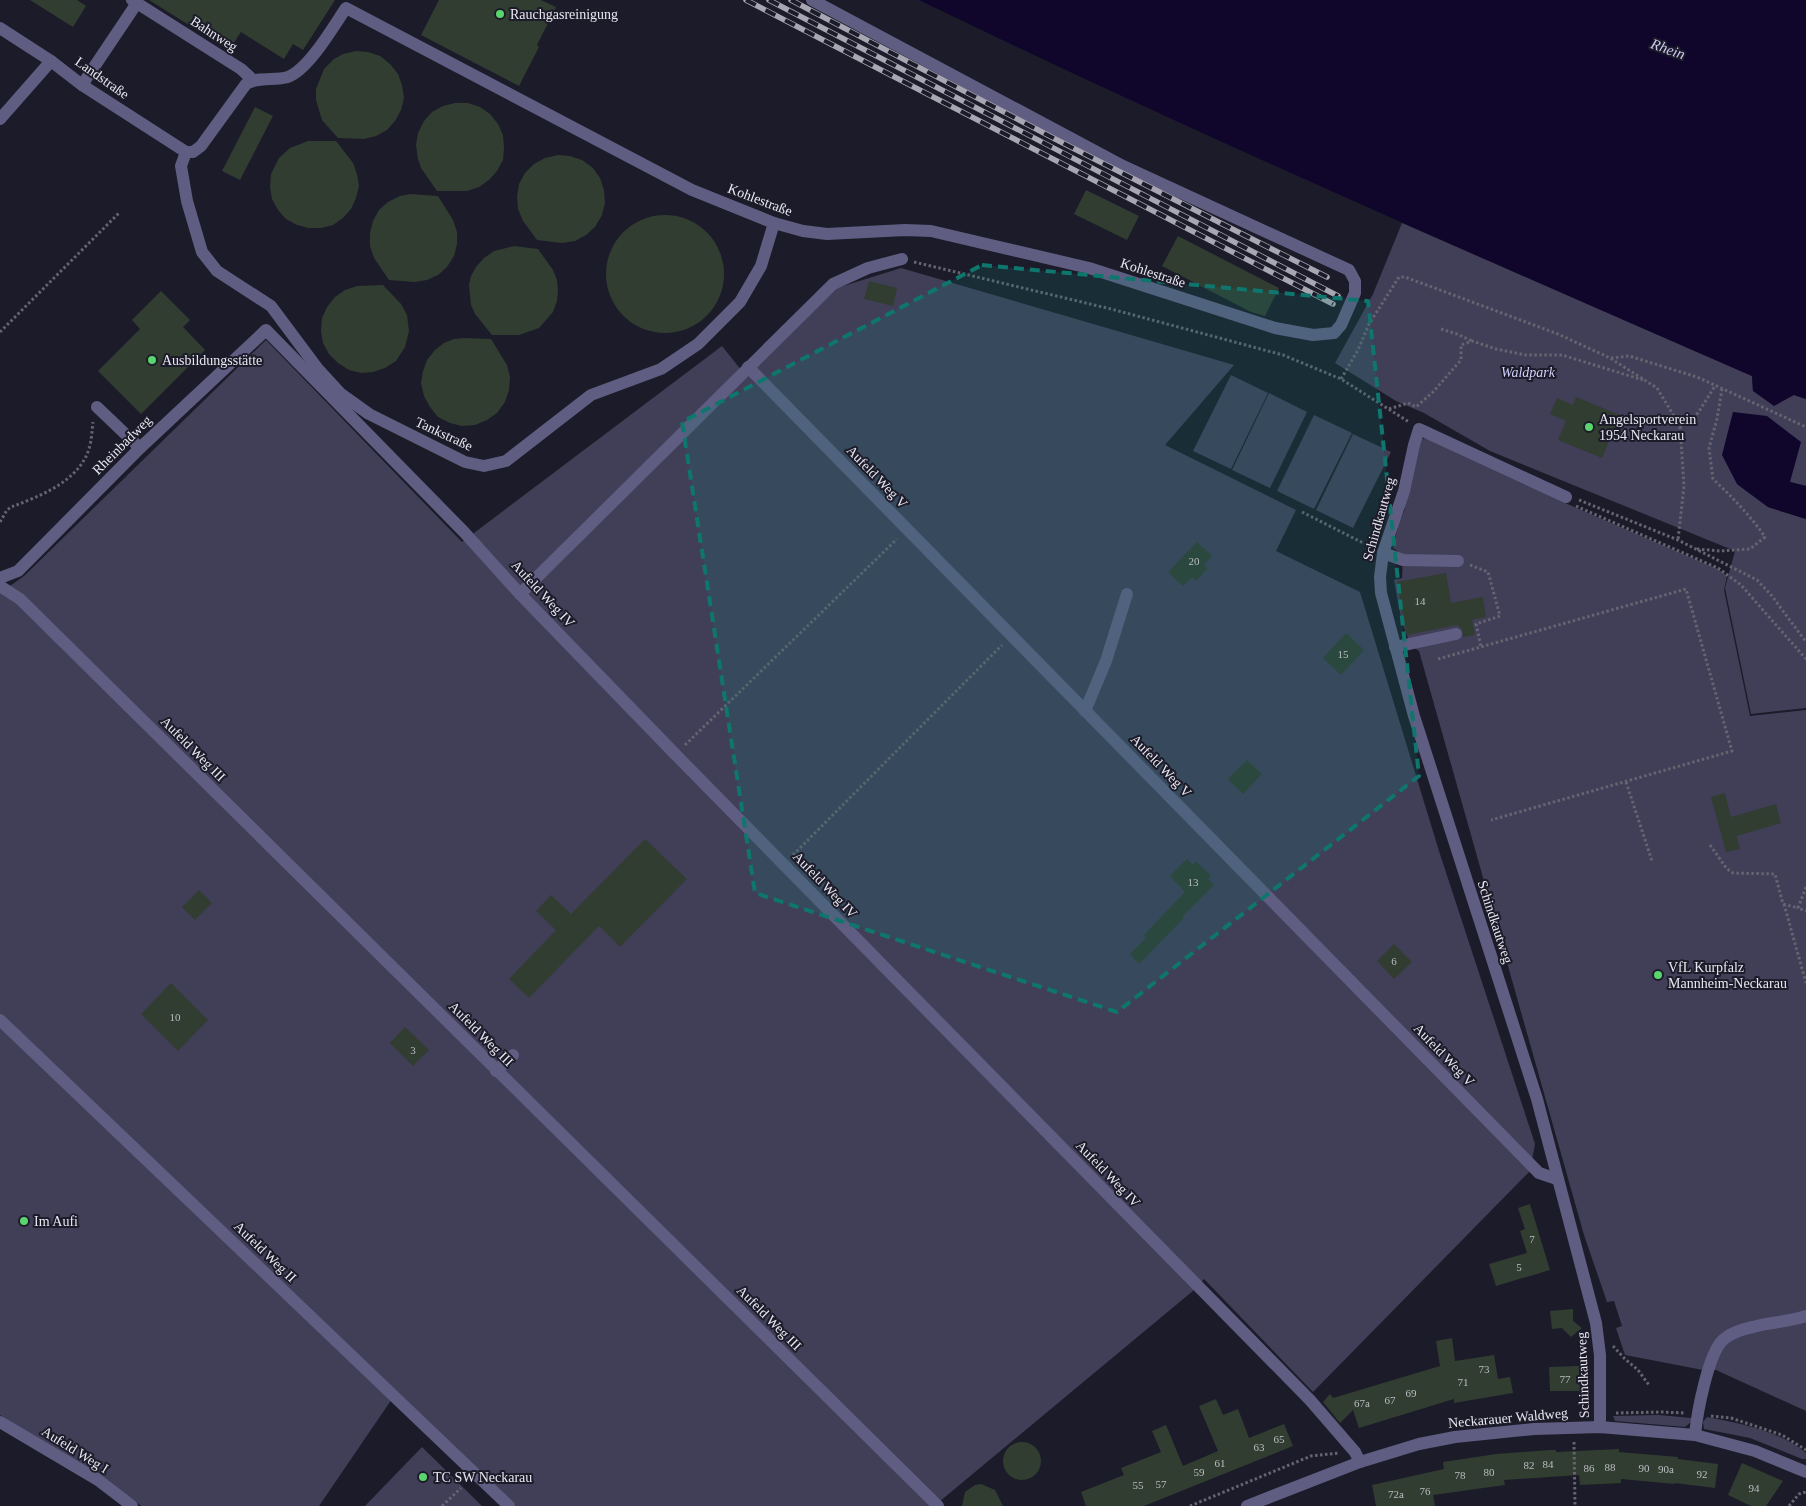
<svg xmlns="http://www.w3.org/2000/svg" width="1806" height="1506" font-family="Georgia,serif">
  <rect width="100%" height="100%" fill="#1c1b29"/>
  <g fill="#413e58">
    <polygon points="1402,223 1752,376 1753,391 1794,395 1806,399 1806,486 1790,482 1737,484 1768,507 1806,519 1806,708 1751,714 1725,588 1735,551 1490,451 1424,413 1396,401 1335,363 1373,294"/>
    <polygon points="901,268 1234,365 1165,445 1296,510 1276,551 1360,592 1439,851 1535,1144 1530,1171 1313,1392 1204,1279 1194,1290 939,1502 936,1506 515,1506 396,1393 319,1506 141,1506 134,1500 0,1415 0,1025 360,1359 0,1014 0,593 24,576 266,340 462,542 722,346 746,376 837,288"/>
    <polygon points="1231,375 1268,393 1231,469 1193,451"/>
    <polygon points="1269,393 1307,412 1270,488 1232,470"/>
    <polygon points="1314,415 1352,433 1314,509 1277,491"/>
    <polygon points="1353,434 1391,452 1353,528 1316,510"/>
    <path d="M1429,438L1565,503L1718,569L1727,576L1724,590L1750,716L1806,710V1411L1716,1370H1703L1625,1355L1616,1328L1622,1326L1614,1301L1607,1302L1584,1235L1421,658L1419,651C1402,642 1398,598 1394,580L1402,578L1403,557L1393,547L1399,523L1405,509L1404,508L1420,444L1422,439Z"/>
    <polygon points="1659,1415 1691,1418 1691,1422 1685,1427 1615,1421 1613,1416"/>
    <path d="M1707,1417C1740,1423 1780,1431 1806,1453V1459H1802L1750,1438L1704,1429L1703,1422Z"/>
    <polygon points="422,1447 482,1506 365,1506"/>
  </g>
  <g fill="#10062b">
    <path d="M919,0H1806V399L1794,395L1774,406L1753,391L1752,376C1473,254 1193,133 919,0Z"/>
    <polygon points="1733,412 1767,416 1801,442 1790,482 1806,486 1806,519 1768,507 1737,484 1722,455"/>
  </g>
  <g fill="#313d31">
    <polygon points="30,0 77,0 86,6 73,27"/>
    <polygon points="149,0 335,0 303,50 293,44 284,59 241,32 229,50"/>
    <polygon points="439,0 541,0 556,7 537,45 539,47 519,86 421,35"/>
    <polygon points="356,51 368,52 380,56 390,64 398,74 402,85 404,98 401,110 395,121 387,130 376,136 364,139 338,138 322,120 316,100 316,89 324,69 334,59 343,54"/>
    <polygon points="455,103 468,103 480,107 490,114 498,124 503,135 504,147 503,160 497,171 489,180 479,187 467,191 437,191 421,168 418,159 416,145 418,133 424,121 432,112 443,106"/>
    <polygon points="255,107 273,116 240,180 222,171"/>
    <polygon points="308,141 336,141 353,163 357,174 359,186 356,198 351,209 343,218 333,225 321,228 309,228 297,225 286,219 278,210 272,199 270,187 271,174 279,158 290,148"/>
    <polygon points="558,155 570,156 582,160 593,168 600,178 604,190 605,203 602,215 595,227 586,235 575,241 562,243 537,240 523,221 518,209 517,196 519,184 525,173 534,164 545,158"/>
    <polygon points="1086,190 1139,216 1127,240 1074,214"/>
    <polygon points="410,194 438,196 453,220 457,232 457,244 454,256 447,267 438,275 427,280 415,282 389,280 374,258 370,246 370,233 373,221 379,210 388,202 400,196"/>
    <circle cx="665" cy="274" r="59"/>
    <polygon points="1178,236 1279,288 1265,316 1251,312 1162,266"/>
    <polygon points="514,246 538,249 553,270 557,280 558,291 557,301 553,312 539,328 519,335 492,335 475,314 471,305 469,285 471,276 476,267 484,258 494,251"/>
    <polygon points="869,281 897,288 893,306 864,299"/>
    <polygon points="383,285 401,304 407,315 409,331 405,347 396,361 385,368 373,372 361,373 349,370 338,363 329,354 323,343 321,331 322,318 327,307 335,297 345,290 357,286"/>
    <polygon points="161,291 190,320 183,327 205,350 141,414 98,371 140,329 132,320"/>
    <polygon points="464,338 491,339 507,365 510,377 509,390 505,402 497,413 487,420 475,425 462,426 450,423 438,417 430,407 424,396 421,383 423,371 427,360 435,350 444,343 454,339"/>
    <polygon points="1576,397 1620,415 1602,458 1558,440 1566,421 1550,414 1557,398 1573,405"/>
    <polygon points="1197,542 1212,556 1204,565 1208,568 1196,581 1192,577 1183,586 1168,572"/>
    <polygon points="1446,573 1451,603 1483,597 1486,617 1472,620 1475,635 1463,637 1462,629 1457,625 1407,635 1396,582"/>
    <polygon points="1346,633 1364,650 1341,675 1323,658"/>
    <polygon points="1247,760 1262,774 1243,794 1228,779"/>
    <polygon points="1725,793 1731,817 1776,804 1781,823 1737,836 1740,849 1726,852 1711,797"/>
    <polygon points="645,839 687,879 620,947 599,926 529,998 509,979 556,930 536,911 551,895 571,914"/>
    <polygon points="1187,859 1193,865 1196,861 1211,876 1208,879 1214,885 1182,917 1184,918 1139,964 1130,954 1146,938 1144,935 1185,892 1170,876"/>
    <polygon points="199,890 212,903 195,920 182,907"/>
    <polygon points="1394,944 1412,962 1394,979 1377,961"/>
    <polygon points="171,983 208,1020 178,1051 141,1014"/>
    <polygon points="405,1027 429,1050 413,1066 390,1043"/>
    <polygon points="1530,1204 1550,1270 1496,1286 1489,1264 1527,1253 1520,1231 1525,1229 1518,1208"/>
    <polygon points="1573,1309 1573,1321 1582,1328 1571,1337 1562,1328 1552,1329 1550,1311"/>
    <polygon points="1452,1338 1455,1361 1494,1355 1498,1379 1510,1377 1513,1393 1454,1403 1454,1399 1359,1428 1353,1410 1340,1423 1323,1402 1330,1394 1333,1398 1440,1366 1436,1341"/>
    <polygon points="1579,1366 1580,1391 1550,1391 1549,1367"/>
    <polygon points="1216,1399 1223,1415 1238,1409 1249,1438 1284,1424 1293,1446 1144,1506 1086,1506 1081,1492 1124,1475 1121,1468 1161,1452 1152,1431 1166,1425 1183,1466 1218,1451 1199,1406"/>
    <circle cx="1022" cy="1461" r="19"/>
    <polygon points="1619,1449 1619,1452 1678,1457 1678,1459 1718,1464 1715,1488 1675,1483 1675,1484 1621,1479 1621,1483 1580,1485 1579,1475 1504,1480 1505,1485 1433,1495 1435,1506 1376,1506 1372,1485 1444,1469 1443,1462 1496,1454 1550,1450 1556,1450 1556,1452"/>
    <polygon points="1742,1463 1783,1481 1766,1506 1751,1506 1728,1495"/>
    <polygon points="981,1484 995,1490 1003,1506 962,1506 965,1492 975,1485"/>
  </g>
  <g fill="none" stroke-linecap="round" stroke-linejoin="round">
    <g stroke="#656470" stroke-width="3" stroke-dasharray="2.5 2.5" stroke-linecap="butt">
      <polyline points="914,262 1111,309 1283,355 1341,379 1409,422"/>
      <polyline points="1441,329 1457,334 1472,341"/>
      <polyline points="0,332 119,213"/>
      <polyline points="1611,358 1629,356 1697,377 1806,427"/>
      <polyline points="1341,379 1358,350 1369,324 1399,277 1405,277 1558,334 1610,358 1657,388 1680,426 1684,486 1678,540"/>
      <polyline points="1389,409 1408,403 1416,407 1433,392 1461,360 1461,345 1472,341 1496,349 1526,355 1562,355 1643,380"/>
      <polyline points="1680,426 1698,413 1715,386"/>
      <polyline points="1579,500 1678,540 1757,580 1772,596 1806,642"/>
      <polyline points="1576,506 1718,568 1741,585 1806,659"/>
      <polyline points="1302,512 1373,548"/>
      <path d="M0,522L7,510L11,507C41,496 82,480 90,445C92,437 92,429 93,422"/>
      <path d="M1697,549L1720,551L1750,549L1765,537C1750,515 1732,497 1713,479L1709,448L1717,419L1722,389"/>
      <polyline points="1470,565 1488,572 1500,616 1476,624 1481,647"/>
      <polyline points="1438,659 1686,589 1732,751 1491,820"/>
      <polyline points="685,745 897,539"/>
      <polyline points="1626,782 1652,861"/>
      <polyline points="1710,845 1727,869 1733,873 1775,874 1783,904 1798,908"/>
      <polyline points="793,855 1002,645"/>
      <polyline points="1806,887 1798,908 1806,911"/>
      <polyline points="1784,904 1806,983"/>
      <polyline points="1613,1346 1625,1359 1638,1370 1649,1385"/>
      <polyline points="1616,1413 1662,1412 1685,1413"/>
      <polyline points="1711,1416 1731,1418 1782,1435 1806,1450"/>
      <polyline points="1574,1442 1575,1506"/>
      <polyline points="442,1506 461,1488"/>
      <polyline points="1190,1506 1311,1456 1339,1453"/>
      <polyline points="1789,1506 1799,1494 1806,1492"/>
    </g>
    <g stroke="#605d82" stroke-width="12">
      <polyline points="132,0 241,69 253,80"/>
      <polyline points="0,28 51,61 82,85 186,152"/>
      <polyline points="82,85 137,3"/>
      <polyline points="0,119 51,61"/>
      <path d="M186,152H193L201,146L246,84C259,76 274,81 288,77C309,69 333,27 346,8L692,190L774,223L803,231L827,234L905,230L931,231L1089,268L1275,328L1313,335L1334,333L1341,325L1355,293V281L1349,270L1123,166L812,0"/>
      <polyline points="186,152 181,166 187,201 202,252 217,271 271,306 318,369 341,394 369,414 465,462 484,466 506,461 591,395 661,369 698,344 740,302 761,266 774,223"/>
      <polyline points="748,367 1539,1173 1557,1179"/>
      <polyline points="97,407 140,448"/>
      <polyline points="1566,497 1419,429 1414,445 1404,491 1383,553 1380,577 1381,593 1414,716 1537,1099 1596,1323 1600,1355 1600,1427"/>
      <polyline points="1383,553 1403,560 1458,561"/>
      <polyline points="0,578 18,571 140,448 266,330 464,532 520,594 676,755 1310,1400 1355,1452 1360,1462"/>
      <polyline points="0,586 20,599 938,1506"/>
      <polyline points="520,594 833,284 868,268 902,259"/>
      <polyline points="1395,647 1456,634"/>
      <polyline points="1085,711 1106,661 1127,594"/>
      <polyline points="0,1020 509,1506"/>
      <polyline points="496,1071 513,1055"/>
      <polyline points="0,1422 98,1480 132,1506"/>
      <path d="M1695,1435C1697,1414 1708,1352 1724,1339C1731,1333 1743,1329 1753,1327C1770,1322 1789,1322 1806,1316"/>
      <polyline points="1247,1506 1360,1462 1419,1444 1455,1437 1534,1429 1600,1427 1695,1435 1755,1451 1806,1472"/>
    </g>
    <defs>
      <g id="rail">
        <polyline points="746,0 1333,304"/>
        <polyline points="769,0 1338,296"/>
        <polyline points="791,0 1059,141 1327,277"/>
      </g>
    </defs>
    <use href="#rail" stroke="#a7a6b2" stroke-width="5.5"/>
    <use href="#rail" stroke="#1c1b29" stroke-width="4" stroke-dasharray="11" stroke-linecap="butt"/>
  </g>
  <path fill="#0f766e" fill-opacity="0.2" stroke="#0f766e" stroke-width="4" stroke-dasharray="10 6" stroke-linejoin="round" d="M982,265L1368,301L1419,776L1117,1012L755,893L682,422Z"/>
  <g fill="#5ad56e" stroke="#1c1b29" stroke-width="2">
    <circle cx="500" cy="14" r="5"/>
    <circle cx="152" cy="360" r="5"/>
    <circle cx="1589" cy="427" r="5"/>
    <circle cx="1658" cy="975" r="5"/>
    <circle cx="24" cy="1221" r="5"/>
    <circle cx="423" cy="1477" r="5"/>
  </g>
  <g text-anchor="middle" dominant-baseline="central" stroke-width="4" stroke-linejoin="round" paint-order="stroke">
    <g font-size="11" fill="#babcc1">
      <text x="1194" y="561">20</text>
      <text x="1420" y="601">14</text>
      <text x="1343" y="654">15</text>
      <text x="1193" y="882">13</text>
      <text x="1394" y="961">6</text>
      <text x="175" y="1017">10</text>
      <text x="413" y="1050">3</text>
      <text x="1532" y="1239">7</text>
      <text x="1519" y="1267">5</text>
      <text x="1484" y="1369">73</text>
      <text x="1565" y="1379">77</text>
      <text x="1463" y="1382">71</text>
      <text x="1411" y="1393">69</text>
      <text x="1390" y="1400">67</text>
      <text x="1362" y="1403">67a</text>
      <text x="1279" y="1439">65</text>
      <text x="1259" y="1447">63</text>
      <text x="1220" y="1463">61</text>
      <text x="1548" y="1464">84</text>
      <text x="1529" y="1465">82</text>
      <text x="1610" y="1467">88</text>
      <text x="1589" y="1468">86</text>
      <text x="1644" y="1468">90</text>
      <text x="1666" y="1469">90a</text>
      <text x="1199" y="1472">59</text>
      <text x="1489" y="1472">80</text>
      <text x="1702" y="1474">92</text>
      <text x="1460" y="1475">78</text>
      <text x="1161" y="1484">57</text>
      <text x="1138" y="1485">55</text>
      <text x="1754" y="1488">94</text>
      <text x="1425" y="1491">76</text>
      <text x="1396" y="1494">72a</text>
    </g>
    <g font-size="14" fill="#e8e7f1" stroke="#1c1b29" text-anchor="start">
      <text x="510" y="14">Rauchgasreinigung</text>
      <text x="162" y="360">Ausbildungsstätte</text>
      <text x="1599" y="419">Angelsportverein<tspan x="1599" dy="16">1954 Neckarau</tspan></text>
      <text x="1668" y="967">VfL Kurpfalz<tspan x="1668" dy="16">Mannheim-Neckarau</tspan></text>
      <text x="34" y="1221">Im Aufi</text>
      <text x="433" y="1477">TC SW Neckarau</text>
    </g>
    <g font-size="14" fill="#e8e7f1" stroke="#1c1b29">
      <text transform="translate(214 34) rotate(33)">Bahnweg</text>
      <text transform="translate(102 78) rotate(35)">Landstraße</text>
      <text transform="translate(760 200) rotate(21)">Kohlestraße</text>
      <text transform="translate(1153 273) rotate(18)">Kohlestraße</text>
      <text transform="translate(444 434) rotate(25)">Tankstraße</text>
      <text transform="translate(122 445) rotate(-45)">Rheinbadweg</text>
      <text transform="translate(877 477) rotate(46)">Aufeld Weg V</text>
      <text transform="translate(1379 519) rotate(-74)">Schindkautweg</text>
      <text transform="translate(543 594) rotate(47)">Aufeld Weg IV</text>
      <text transform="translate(193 749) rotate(45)">Aufeld Weg III</text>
      <text transform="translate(1161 766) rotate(46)">Aufeld Weg V</text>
      <text transform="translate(825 885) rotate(46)">Aufeld Weg IV</text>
      <text transform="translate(1495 922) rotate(72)">Schindkautweg</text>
      <text transform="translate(481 1034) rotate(45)">Aufeld Weg III</text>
      <text transform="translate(1444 1055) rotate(46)">Aufeld Weg V</text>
      <text transform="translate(1108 1174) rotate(46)">Aufeld Weg IV</text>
      <text transform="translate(265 1252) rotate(44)">Aufeld Weg II</text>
      <text transform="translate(769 1318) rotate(45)">Aufeld Weg III</text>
      <text transform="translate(1583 1375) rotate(-92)">Schindkautweg</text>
      <text transform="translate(1508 1418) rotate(-5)">Neckarauer Waldweg</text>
      <text transform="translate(75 1450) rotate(32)">Aufeld Weg I</text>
    </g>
    <g font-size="14" font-style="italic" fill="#d3d0fb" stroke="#1c1b29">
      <text x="1528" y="372">Waldpark</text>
    </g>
    <g font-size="15" font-style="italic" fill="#ccc9f4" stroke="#1c1b29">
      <text transform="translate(1668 49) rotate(20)">Rhein</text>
    </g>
  </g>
</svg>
